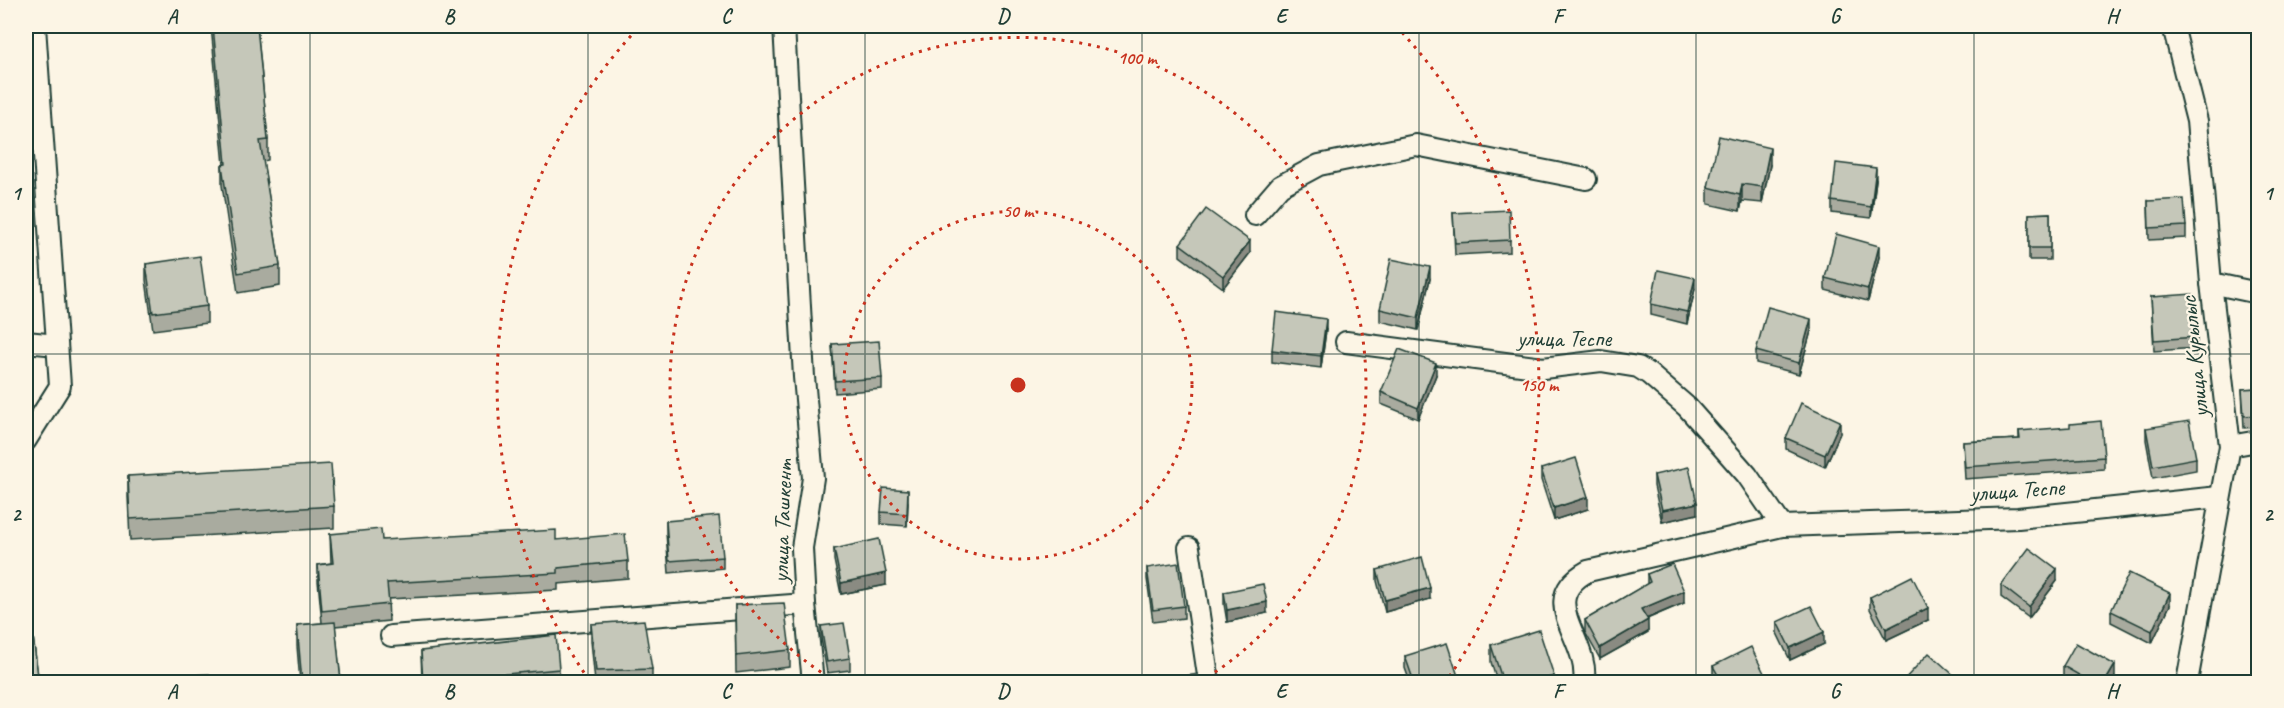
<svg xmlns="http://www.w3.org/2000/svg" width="2284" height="708" font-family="Caveat,sans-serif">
  <rect width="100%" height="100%" fill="#fcf5e5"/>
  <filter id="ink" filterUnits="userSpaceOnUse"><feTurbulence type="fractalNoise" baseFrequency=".0167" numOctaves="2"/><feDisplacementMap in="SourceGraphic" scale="12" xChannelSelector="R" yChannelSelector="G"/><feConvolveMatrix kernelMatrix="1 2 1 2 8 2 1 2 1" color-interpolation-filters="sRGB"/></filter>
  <g filter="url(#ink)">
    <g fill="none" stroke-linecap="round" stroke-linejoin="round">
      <defs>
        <g id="minor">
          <polyline points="2173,26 2197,121 2211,283 2230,446 2187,682"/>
          <polyline points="1255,215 1280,186 1319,165 1416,145 1586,179"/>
          <polyline points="2211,283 2258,293"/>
          <polyline points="26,342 57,345"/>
          <polyline points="1346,342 1543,368 1601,361 1638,367 1649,374 1687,407 1747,475 1782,526"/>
          <polyline points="26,440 60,386 35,26"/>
          <polyline points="2230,446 2258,441"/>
          <polyline points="1189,548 1209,682"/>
          <polyline points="805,604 813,682"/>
          <polyline points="391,636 805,604 802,548 813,478 804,377 784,26"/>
          <path d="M1584,682C1590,638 1534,601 1588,571L1782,526L2018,518L2219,497"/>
        </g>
      </defs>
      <use href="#minor" stroke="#1f3d34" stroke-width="24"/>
      <use href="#minor" stroke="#fcf5e5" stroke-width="20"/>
    </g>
    <g fill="#a9ab9f" stroke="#1f3d34" stroke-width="1.5">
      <polygon points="211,26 257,26 268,140 268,160 263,161 280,266 280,286 238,293 222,185 222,165 224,165"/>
      <polygon points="26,82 28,101 28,113 26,113"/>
      <polygon points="1770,165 1762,203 1742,201 1740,211 1708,204 1708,187"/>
      <polygon points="1876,180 1871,218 1832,213 1832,201"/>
      <polygon points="2148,201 2186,226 2186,238 2149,240"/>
      <polygon points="1453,213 1510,240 1510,252 1455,255"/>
      <polygon points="2050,213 2050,260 2029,260 2029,214"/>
      <polygon points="1180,244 1250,253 1223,288 1180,256"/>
      <polygon points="1879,257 1868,301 1825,290 1825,278"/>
      <polygon points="146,264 207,306 207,323 153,330 146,280"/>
      <polygon points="1430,279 1418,330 1380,321 1380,309"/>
      <polygon points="1695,289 1687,324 1651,315 1651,304"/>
      <polygon points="2151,297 2197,337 2197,348 2154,351"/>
      <polygon points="1326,330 1321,368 1272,362 1272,350"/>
      <polygon points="1811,331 1799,374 1756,363 1756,351"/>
      <polygon points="832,344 882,378 882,389 835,393"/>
      <polygon points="1436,375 1418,419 1381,404 1381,392"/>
      <polygon points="2259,388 2259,427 2244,428 2242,389"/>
      <polygon points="2146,428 2196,458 2196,470 2153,478 2146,440"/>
      <polygon points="2019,431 2104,457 2104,469 1965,479 1963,442 2019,439"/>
      <polygon points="1840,433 1825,467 1786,449 1786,438"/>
      <polygon points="1541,469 1588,509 1554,520 1541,480"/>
      <polygon points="1654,475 1697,514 1662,522 1654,486"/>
      <polygon points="128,476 334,506 334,528 130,540 128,497"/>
      <polygon points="908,502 907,526 881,524 881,512"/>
      <polygon points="666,521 723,557 723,568 669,573 666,533"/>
      <polygon points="330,534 382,540 556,540 628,561 628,578 558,584 558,590 388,599 389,621 335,626 341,682 300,682 297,646 297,625 322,623 318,581 318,565 331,563"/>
      <polygon points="834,549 886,585 841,594 834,560"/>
      <polygon points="1147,568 1184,606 1184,618 1153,622 1147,579"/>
      <polygon points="1377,570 1430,599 1385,612 1377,581"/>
      <polygon points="1647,574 1684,603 1647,619 1648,632 1600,659 1585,632 1585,620 1647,584"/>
      <polygon points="26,581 38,676 38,682 26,682"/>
      <polygon points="2057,581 2029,618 2001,597 2001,585"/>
      <polygon points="1224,592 1267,613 1227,622 1224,604"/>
      <polygon points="1870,597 1928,620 1886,640 1870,609"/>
      <polygon points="735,605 790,650 790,667 736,673"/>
      <polygon points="2170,605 2152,643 2111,622 2111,611"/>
      <polygon points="1777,622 1824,644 1790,660 1777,633"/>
      <polygon points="591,624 652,669 652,682 595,682 591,641"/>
      <polygon points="821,626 850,658 850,670 827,673 821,638"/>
      <polygon points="1491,645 1554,682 1497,682 1491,662"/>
      <polygon points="421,651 559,669 559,682 422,682"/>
      <polygon points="1405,656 1460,682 1410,682 1405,668"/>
      <polygon points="1713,666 1767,682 1716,682 1713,677"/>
      <polygon points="2063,666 2115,677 2111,682 2071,682 2063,678"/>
    </g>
    <g fill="#8a8b82" stroke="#1f3d34" stroke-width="1.5">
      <polygon points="1770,148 1770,165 1762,203 1762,187"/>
      <polygon points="1876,168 1876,180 1871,218 1871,207"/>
      <polygon points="1742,184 1742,201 1740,211 1740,195"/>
      <polygon points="1250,241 1250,253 1223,288 1223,276"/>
      <polygon points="1879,246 1879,257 1868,301 1868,289"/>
      <polygon points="1430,267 1430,279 1418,330 1418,318"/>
      <polygon points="1695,278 1695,289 1687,324 1687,312"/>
      <polygon points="1326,319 1326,330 1321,368 1321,356"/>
      <polygon points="1811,319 1811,331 1799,374 1799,363"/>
      <polygon points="1436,363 1436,375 1418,419 1418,408"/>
      <polygon points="1840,421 1840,433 1825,467 1825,455"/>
      <polygon points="908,490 908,502 907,526 907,514"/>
      <polygon points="1588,497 1588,509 1554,520 1554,508"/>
      <polygon points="1697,503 1697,514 1662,522 1662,510"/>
      <polygon points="2057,569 2057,581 2029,618 2029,607"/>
      <polygon points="886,573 886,585 841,594 841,583"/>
      <polygon points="1430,588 1430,599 1385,612 1385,600"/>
      <polygon points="1684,591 1684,603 1641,621 1641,609"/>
      <polygon points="2170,593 2170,605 2152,643 2152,631"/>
      <polygon points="1267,602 1267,613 1227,622 1227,610"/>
      <polygon points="1928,608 1928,620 1886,640 1886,629"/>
      <polygon points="1648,620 1648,632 1600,659 1600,648"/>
      <polygon points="1824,632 1824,644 1790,660 1790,648"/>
      <polygon points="2115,665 2115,677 2111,682 2105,682"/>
      <polygon points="1554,676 1554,682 1534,682"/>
      <polygon points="1767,679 1767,682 1759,682"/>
    </g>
    <g fill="#c5c7b9" stroke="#1f3d34" stroke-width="1.5">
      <polygon points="213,26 257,26 268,140 260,141 280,266 238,273 222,165 226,164"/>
      <polygon points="26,82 28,101 26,101"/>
      <polygon points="1719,136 1770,148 1762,187 1742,184 1740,195 1708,187"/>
      <polygon points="1836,163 1876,168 1871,207 1832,201"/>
      <polygon points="2184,199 2186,226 2149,228 2148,201"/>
      <polygon points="1206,209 1250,241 1223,276 1180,244"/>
      <polygon points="1509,210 1510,240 1455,243 1453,213"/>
      <polygon points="2050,213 2050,248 2029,248 2029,214"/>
      <polygon points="1836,234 1879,246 1868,289 1825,278"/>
      <polygon points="200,256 207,306 153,313 146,264"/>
      <polygon points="1391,259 1430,267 1418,318 1380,309"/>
      <polygon points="1658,270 1695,278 1687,312 1651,304"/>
      <polygon points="2193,294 2197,337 2154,340 2151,297"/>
      <polygon points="1768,307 1811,319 1799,363 1756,351"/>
      <polygon points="1276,312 1326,319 1321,356 1272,350"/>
      <polygon points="879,341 882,378 835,381 832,344"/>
      <polygon points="1399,349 1436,363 1418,408 1381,392"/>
      <polygon points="2259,388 2259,415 2244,416 2242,389"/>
      <polygon points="1801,403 1840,421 1825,455 1786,438"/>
      <polygon points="2101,421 2104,457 1965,467 1963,442 2020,439 2019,431 2070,427 2070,424"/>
      <polygon points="2189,421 2196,458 2153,466 2146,428"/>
      <polygon points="1576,458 1588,497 1554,508 1541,469"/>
      <polygon points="331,464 334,506 130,519 128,476"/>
      <polygon points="1689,467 1697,503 1662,510 1654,475"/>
      <polygon points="883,488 908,490 907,514 881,512"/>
      <polygon points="719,516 723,557 669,561 666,521"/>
      <polygon points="381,529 382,540 556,530 556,540 625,534 628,561 558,568 558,573 387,583 389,604 322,611 318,565 333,563 330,534"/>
      <polygon points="879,539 886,573 841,583 834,549"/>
      <polygon points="2029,548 2057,569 2029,607 2001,585"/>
      <polygon points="1422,557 1430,588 1385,600 1377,570"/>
      <polygon points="1178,563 1184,606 1153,610 1147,568"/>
      <polygon points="1672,564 1684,591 1641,609 1648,620 1600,648 1585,620 1650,582 1647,574"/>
      <polygon points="2129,573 2170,593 2152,631 2111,611"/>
      <polygon points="1912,576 1928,608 1886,629 1870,597"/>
      <polygon points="26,581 38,676 26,678"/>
      <polygon points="1263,584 1267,602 1227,610 1224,592"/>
      <polygon points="784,603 790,650 736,656 735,605"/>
      <polygon points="1811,606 1824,632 1790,648 1777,622"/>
      <polygon points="644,620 652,669 596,671 591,624"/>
      <polygon points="335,622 341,682 302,682 297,625"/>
      <polygon points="844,623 850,658 827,662 821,626"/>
      <polygon points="1539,630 1554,676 1534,682 1503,682 1491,645"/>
      <polygon points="556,635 559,669 423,682 421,651"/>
      <polygon points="1447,643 1460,682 1414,682 1405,656"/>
      <polygon points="2076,643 2115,665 2105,682 2091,682 2063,666"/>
      <polygon points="1751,647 1767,679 1759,682 1722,682 1713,666"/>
      <polygon points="1929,653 1958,679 1955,682 1902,682"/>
      <polygon points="209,674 209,682 157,682 157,677"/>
      <polygon points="1198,674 1200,682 1172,682 1171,678"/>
    </g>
  </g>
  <path fill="none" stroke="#1f3d34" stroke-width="1.5" stroke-opacity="0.55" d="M310,26V682M588,26V682M865,26V682M1142,26V682M1419,26V682M1696,26V682M1974,26V682M26,354H2258"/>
  <g fill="none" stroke="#c8321e" stroke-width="3" stroke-dasharray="3 6">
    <circle cx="1018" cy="385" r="174"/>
    <path d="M836 682A348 348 0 1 1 1200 682"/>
    <path d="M589 680A521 521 0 0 1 640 26M1396 26A521 521 0 0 1 1447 680"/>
  </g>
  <g text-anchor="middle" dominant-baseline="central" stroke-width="4.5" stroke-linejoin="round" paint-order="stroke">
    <g font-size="24" fill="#1f3d34" stroke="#fcf5e5">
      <text x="1564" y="338">улица Теспе</text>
      <text transform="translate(2194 357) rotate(-96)">улица Курылыс</text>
      <text transform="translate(2017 490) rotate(-4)">улица Теспе</text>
      <text transform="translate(782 521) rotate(-88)">улица Ташкент</text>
    </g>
  </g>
  <circle cx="1018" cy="385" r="9" fill="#c8321e" stroke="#fcf5e5" stroke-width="3"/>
  <g font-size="18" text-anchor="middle" font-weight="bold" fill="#c8321e" stroke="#fcf5e5" stroke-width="4.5" stroke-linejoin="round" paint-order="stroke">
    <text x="1137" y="64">100 m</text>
    <text x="1018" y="217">50 m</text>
    <text x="1539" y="391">150 m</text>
  </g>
  <rect width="2284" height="708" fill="none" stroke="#fcf5e5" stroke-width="66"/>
  <rect x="33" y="33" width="2218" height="642" fill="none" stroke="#1f3d34" stroke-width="2"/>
  <g font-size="20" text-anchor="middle" font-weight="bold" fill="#1f3d34">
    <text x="172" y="23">A</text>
    <text x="449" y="23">B</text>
    <text x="726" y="23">C</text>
    <text x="1003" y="23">D</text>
    <text x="1281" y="23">E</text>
    <text x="1558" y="23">F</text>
    <text x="1835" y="23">G</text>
    <text x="2112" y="23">H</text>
    <text x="16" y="200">1</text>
    <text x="2268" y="200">1</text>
    <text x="16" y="521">2</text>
    <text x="2268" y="521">2</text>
    <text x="172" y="698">A</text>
    <text x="449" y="698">B</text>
    <text x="726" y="698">C</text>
    <text x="1003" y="698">D</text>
    <text x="1281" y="698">E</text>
    <text x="1558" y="698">F</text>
    <text x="1835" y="698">G</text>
    <text x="2112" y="698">H</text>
  </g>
</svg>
